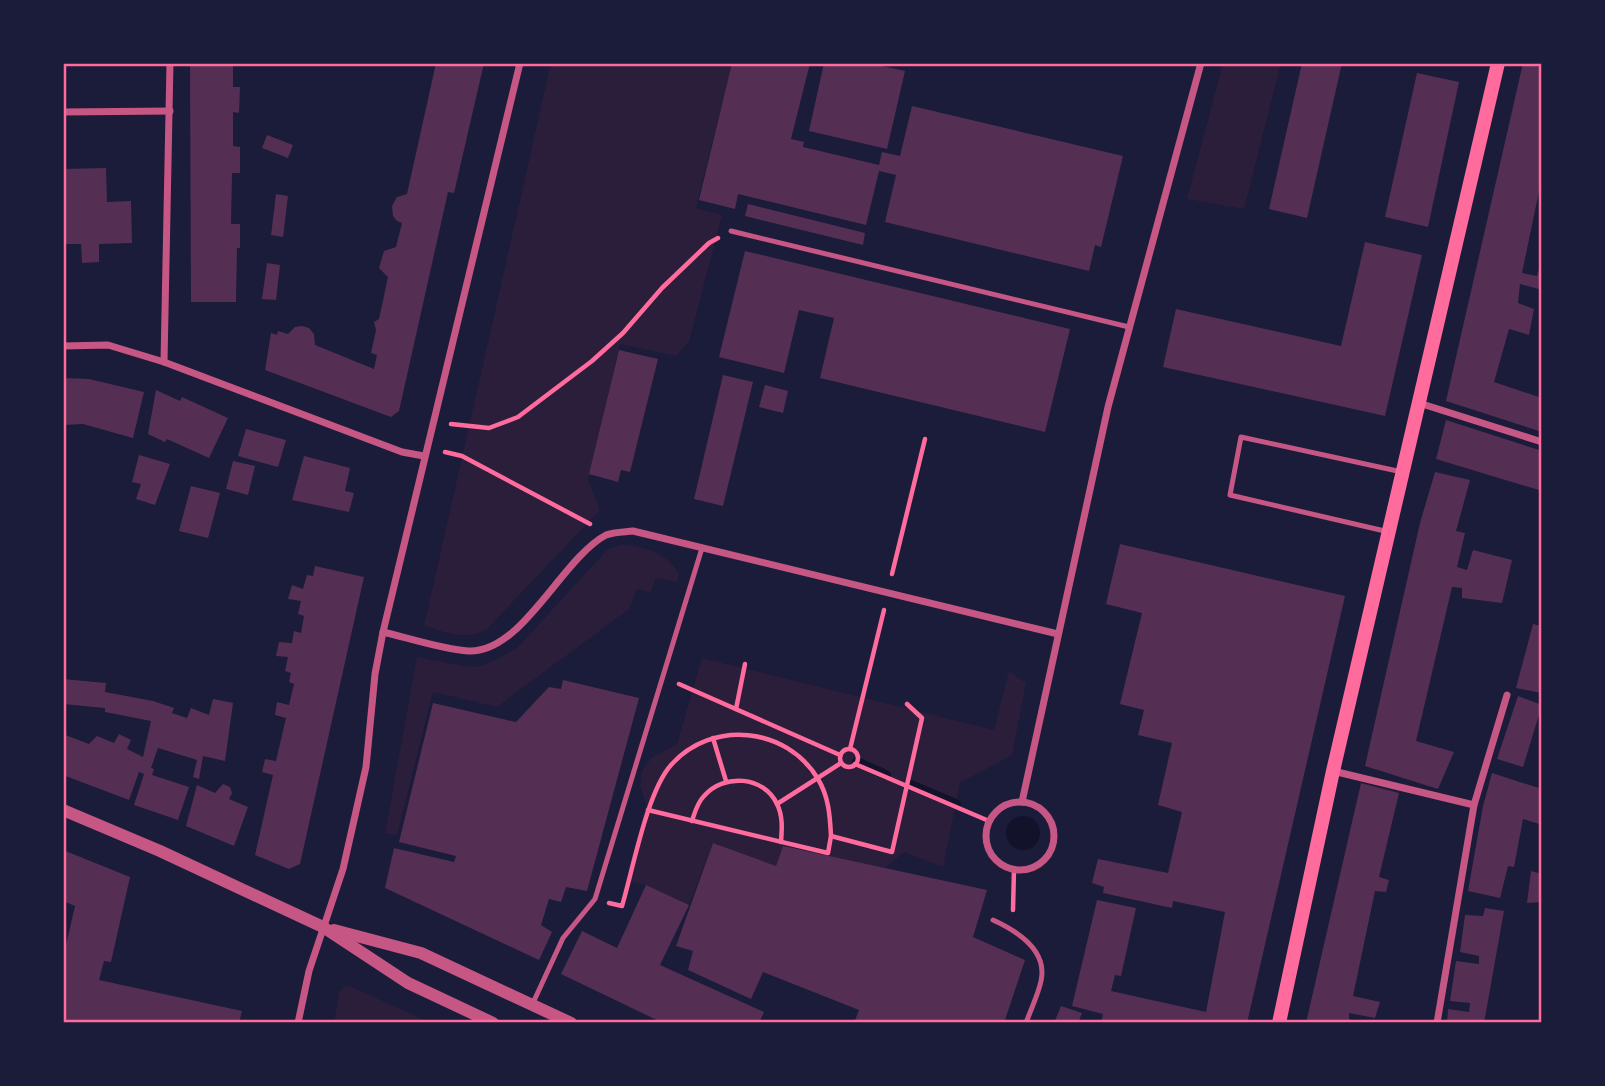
<svg xmlns="http://www.w3.org/2000/svg" width="1605" height="1086" font-family="'Roboto Condensed',sans-serif">
  <rect width="100%" height="100%" fill="#1b1b3a"/>
  <g fill="#2a1e3b">
    <path d="M551,63H732L696,208L722,215L689,342L676,356L620,344L588,480L600,510L486,630C463,641 447,632 424,626Z"/>
    <polygon points="1223,63 1281,63 1244,209 1187,199"/>
    <path d="M621,545C646,547 666,552 679,574L677,582L656,578L651,592L637,589L629,609L497,707L433,692L397,835L385,833L417,657L464,666L478,667L496,660L518,647L607,550Z"/>
    <polygon points="702,658 994,730 1009,671 1026,683 1012,755 960,783 943,867 904,852 885,868 783,846 776,866 713,843 689,905 646,885 626,881 646,805 640,785 642,771 651,758 677,744"/>
    <polygon points="346,986 350,986 431,1023 334,1023 339,992"/>
  </g>
  <circle fill="#12122b" cx="1023" cy="833" r="17"/>
  <g fill="none" stroke-linecap="round" stroke-linejoin="round">
    <g stroke="#12122b" stroke-width="10">
      <polyline points="857,762 886,775"/>
      <polyline points="911,785 956,804"/>
    </g>
  </g>
  <g fill="#542f53">
    <polygon points="190,63 233,63 233,87 240,87 239,113 233,112 233,146 240,147 240,173 232,173 231,224 240,224 240,248 237,248 236,302 191,302"/>
    <polygon points="436,63 484,63 454,193 448,192 399,411 391,417 265,370 271,333 277,335 278,331 288,334 295,327 302,326 309,328 314,334 315,345 374,369 377,355 371,353 376,330 374,322 379,319 388,277 379,268 384,251 396,247 402,223 397,221 393,216 392,206 397,197 407,194"/>
    <polygon points="732,63 810,63 791,139 804,142 803,147 879,165 882,152 900,156 912,106 1123,156 1101,247 1095,245 1089,271 885,222 896,175 879,171 866,225 738,194 735,209 699,200"/>
    <polygon points="824,63 869,63 905,71 887,149 809,131"/>
    <polygon points="1302,63 1342,63 1307,218 1269,209"/>
    <polygon points="1523,63 1542,63 1542,177 1522,273 1537,276 1542,260 1542,290 1520,284 1518,303 1534,309 1529,335 1509,329 1494,382 1542,398 1542,432 1446,401"/>
    <polygon points="1417,73 1459,82 1428,227 1385,217"/>
    <polygon points="267,135 293,145 288,158 262,148"/>
    <polygon points="106,168 107,202 131,201 132,243 99,244 99,262 82,263 81,244 63,244 63,169"/>
    <polygon points="276,194 288,196 283,237 271,235"/>
    <polygon points="748,204 865,233 863,245 745,216"/>
    <polygon points="1365,242 1422,255 1385,416 1163,367 1176,309 1341,346"/>
    <polygon points="745,251 1070,329 1045,432 820,378 834,318 799,310 784,373 719,357"/>
    <polygon points="267,263 280,265 276,300 262,299"/>
    <polygon points="619,350 658,359 630,472 621,470 618,482 589,474"/>
    <polygon points="723,375 753,382 723,506 694,499"/>
    <polygon points="63,378 89,379 144,392 133,438 83,424 63,425"/>
    <polygon points="765,385 788,391 783,413 759,407"/>
    <polygon points="156,390 180,401 182,397 228,418 209,458 167,439 165,442 148,434"/>
    <polygon points="1446,420 1542,451 1542,491 1436,459"/>
    <polygon points="246,429 286,440 278,467 238,456"/>
    <polygon points="139,455 170,464 155,505 136,499 141,484 132,482"/>
    <polygon points="304,456 350,468 345,491 354,493 349,512 292,500"/>
    <polygon points="233,461 255,466 248,495 226,489"/>
    <polygon points="1435,472 1470,480 1456,531 1465,533 1457,567 1467,570 1473,550 1512,560 1502,603 1462,598 1462,588 1452,587 1416,741 1454,752 1438,789 1365,766 1420,523"/>
    <polygon points="191,486 220,493 208,538 179,531"/>
    <polygon points="1120,544 1345,596 1247,1023 1137,1023 1123,1020 1122,1023 1101,1023 1103,1014 1072,1006 1097,900 1136,908 1121,976 1115,975 1111,991 1206,1012 1225,912 1173,901 1172,908 1103,893 1104,887 1092,883 1098,859 1168,873 1182,812 1158,805 1172,743 1138,735 1144,710 1120,704 1142,613 1106,604"/>
    <polygon points="315,566 364,577 300,864 289,869 255,855 273,775 262,772 265,759 276,761 286,718 275,715 277,702 289,705 294,684 289,682 291,673 285,671 288,657 276,656 279,642 292,643 294,631 301,633 304,616 298,614 301,601 288,599 292,585 303,589 307,575 313,576"/>
    <polygon points="1533,624 1542,626 1541,693 1516,688"/>
    <polygon points="63,679 106,683 105,692 153,701 174,708 172,713 187,718 191,708 209,715 213,699 233,703 225,761 203,756 199,779 193,777 197,760 158,748 151,768 154,769 152,775 189,787 178,820 134,805 144,774 139,772 129,800 63,775 63,734 89,744 97,736 114,743 119,734 131,740 127,749 143,757 151,721 105,712 105,708 63,704"/>
    <polygon points="563,680 639,698 587,891 566,887 561,902 549,899 541,925 552,932 539,960 385,888 394,848 454,862 456,856 399,842 433,703 516,722 549,687 561,689"/>
    <polygon points="1518,696 1542,705 1523,767 1497,759"/>
    <polygon points="1492,773 1542,789 1542,825 1523,819 1514,867 1508,866 1500,898 1468,891 1483,806"/>
    <polygon points="1361,783 1399,793 1379,877 1389,880 1386,892 1375,891 1353,996 1380,1002 1375,1018 1349,1013 1349,1019 1360,1023 1306,1023"/>
    <polygon points="223,784 230,787 232,793 229,799 248,807 234,846 186,826 197,785 215,793"/>
    <polygon points="713,843 776,866 783,846 987,890 973,937 1025,960 1004,1023 854,1023 859,1010 763,972 751,999 688,970 693,951 676,946"/>
    <polygon points="63,850 130,877 111,962 104,961 99,980 242,1011 239,1023 76,1023 63,1020 63,958 75,906 63,901"/>
    <polygon points="1531,871 1542,874 1542,902 1527,903"/>
    <polygon points="646,885 689,905 660,965 764,1012 759,1023 663,1023 561,974 582,931 617,948"/>
    <polygon points="1485,908 1504,911 1484,1023 1447,1023 1448,1009 1469,1012 1470,1003 1450,1001 1456,961 1479,964 1479,956 1460,952 1465,915 1483,916"/>
    <polygon points="1061,1006 1082,1013 1078,1023 1054,1023"/>
  </g>
  <g fill="none" stroke-linecap="round" stroke-linejoin="round">
    <g stroke="#ff6b9d" stroke-width="4.5">
      <polyline points="451,424 489,428 518,417 592,361 623,333 662,288 709,243 718,238"/>
      <polyline points="445,452 462,456 590,524"/>
      <polyline points="892,574 925,439"/>
      <polyline points="679,684 840,755"/>
      <polyline points="736,709 745,664"/>
      <polyline points="713,738 726,781"/>
      <circle cx="849" cy="758" r="9"/>
      <polyline points="850,749 884,610"/>
      <polyline points="855,764 989,821"/>
      <polyline points="777,804 841,763"/>
      <polyline points="648,810 828,853 831,836"/>
      <path d="M692,821C695,812 697,803 704,796C724,773 764,776 777,804C783,816 782,829 781,842"/>
      <path d="M609,903L622,906C633,869 647,792 671,765C712,719 787,727 818,779C829,797 830,817 831,836L892,852L922,718L907,704"/>
      <polyline points="1013,910 1014,869"/>
    </g>
    <g stroke="#c65784" stroke-width="5">
      <polyline points="731,231 1129,327"/>
      <polyline points="1389,532 1230,495 1241,437 1402,472"/>
      <path d="M993,920C1017,931 1048,950 1041,981C1038,995 1031,1009 1026,1023"/>
      <polyline points="532,1005 563,938 595,899 702,548"/>
    </g>
    <g stroke="#c65784" stroke-width="7">
      <polyline points="63,112 170,111"/>
      <polyline points="63,346 108,345 164,362 402,452 424,456"/>
      <polyline points="164,362 170,63"/>
      <polyline points="1419,403 1542,442"/>
      <path d="M383,632C408,638 445,650 468,651C522,654 561,559 606,535C613,532 624,532 633,531L1058,634"/>
      <polyline points="1333,771 1474,805"/>
      <polyline points="1022,802 1108,407 1201,63"/>
      <circle cx="1020" cy="836" r="34"/>
      <polyline points="298,1023 309,971 343,869 366,767 375,674 383,632 520,63"/>
      <polyline points="1437,1023 1474,805 1507,695"/>
    </g>
    <g stroke="#c65784" stroke-width="12">
      <polyline points="63,810 160,851 323,927 408,983 493,1023"/>
      <polyline points="334,930 421,953 571,1023"/>
    </g>
    <polyline stroke="#ff6b9d" stroke-width="14" points="1279,1023 1333,771 1498,63"/>
  </g>
  <rect width="1605" height="1086" fill="none" stroke="#1b1b3a" stroke-width="130"/>
  <rect x="65" y="65" width="1475" height="956" fill="none" stroke="#ff6b9d" stroke-width="2.5"/>
</svg>
